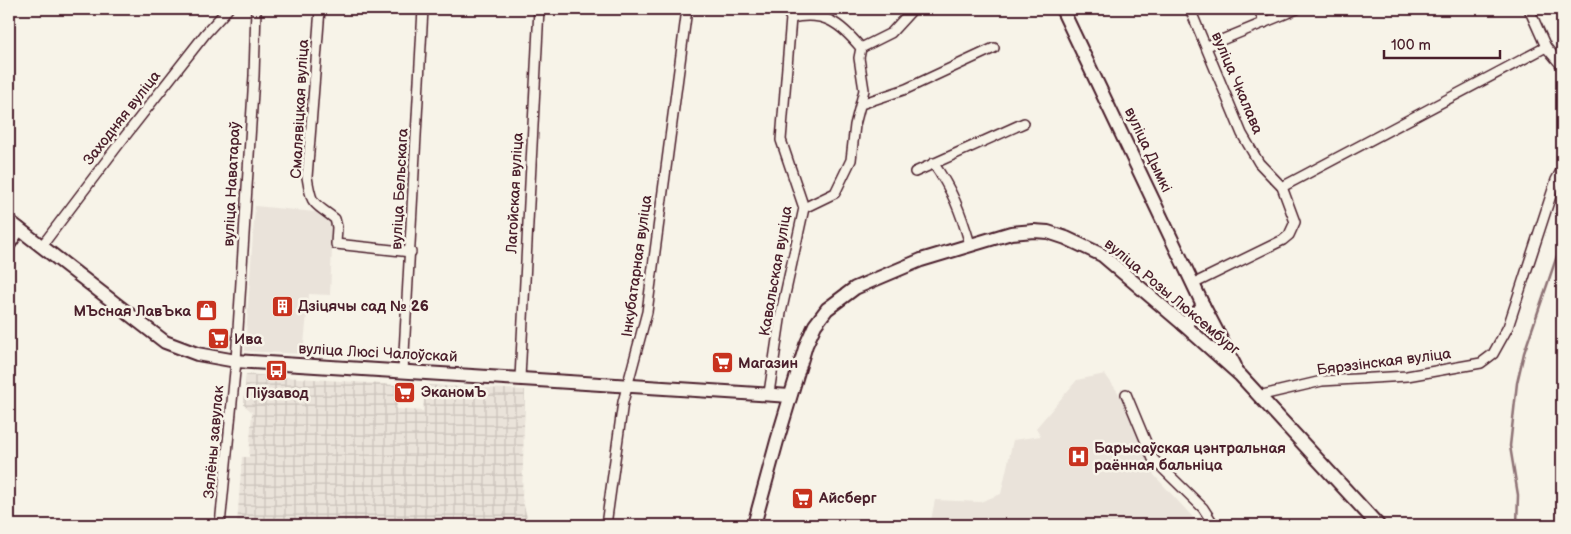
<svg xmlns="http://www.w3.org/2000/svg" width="1571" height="534" font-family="'Balsamiq Sans',sans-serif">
  <defs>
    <pattern id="industrial-grid" width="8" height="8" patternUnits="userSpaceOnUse" patternTransform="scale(1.25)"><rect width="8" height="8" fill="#eae3da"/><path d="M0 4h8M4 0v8" fill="none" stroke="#cac2bb"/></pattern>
  </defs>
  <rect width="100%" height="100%" fill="#f7f3e8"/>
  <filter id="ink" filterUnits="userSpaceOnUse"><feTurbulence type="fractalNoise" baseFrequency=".02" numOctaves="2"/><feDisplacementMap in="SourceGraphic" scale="10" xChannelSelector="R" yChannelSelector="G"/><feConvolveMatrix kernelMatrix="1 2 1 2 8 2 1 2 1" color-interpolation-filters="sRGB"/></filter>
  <g filter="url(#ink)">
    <g fill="#eae3da">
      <polygon points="255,206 315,212 326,216 333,223 330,295 309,294 303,354 245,351"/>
      <polygon points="1105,374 1127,405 1154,475 1200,525 930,525 935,500 980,502 1001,494 1013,440 1041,436 1036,428 1077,380"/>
    </g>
    <polygon fill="url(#industrial-grid)" points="246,374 396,385 397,409 423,411 425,385 525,390 522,498 529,525 237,525 242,457 249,457 252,412 244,405"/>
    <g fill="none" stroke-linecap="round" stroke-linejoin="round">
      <polyline stroke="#8e7275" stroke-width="2.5" points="1517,525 1518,495 1510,446 1517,383 1524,353 1562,241"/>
      <defs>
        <g id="street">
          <path d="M320,9L307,177C312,208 313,201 335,219L337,227L336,244L411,252"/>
          <polyline points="1190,9 1242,134 1259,163 1282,187 1295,222 1289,235 1283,240 1193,284"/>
          <polyline points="1259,9 1264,23"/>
          <polyline points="1529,9 1546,47 1562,66"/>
          <path d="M791,18C825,11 840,23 861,48L859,58L864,90L855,125L851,160L835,193L804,208"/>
          <polyline points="1207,46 1297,9"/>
          <polyline points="861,48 891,33 913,9"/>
          <polyline points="861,104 906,89 994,48"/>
          <path d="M933,163C952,189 961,213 970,244"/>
          <polyline points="915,172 1024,123"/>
          <polyline points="1282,187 1546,47"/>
          <polyline points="41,247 119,144 206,33 228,9"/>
          <polyline points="403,371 423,9"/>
          <polyline points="520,378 539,9"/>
          <polyline points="769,393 781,313 804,208 781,140 791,18 785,9"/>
          <polyline points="1126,394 1153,459 1203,508 1214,525"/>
          <polyline points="1258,396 1322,381 1407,376 1481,363 1493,354 1508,327 1556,180 1562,169"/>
          <polyline points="220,525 236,361 254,76 256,9"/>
          <polyline points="606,525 623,402 647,312 687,9"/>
        </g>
        <g id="secondary">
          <polyline points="1062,9 1203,305 1235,366"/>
          <polyline points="9,221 165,342 197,354 236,361 790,396"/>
          <polyline points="9,244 19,229"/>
          <polyline points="1183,324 1195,316 1203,305"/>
          <polyline points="754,525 777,441 806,345 815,325 827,309 855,288 921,260 1011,233 1034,231 1048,232 1066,238 1102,255 1183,324 1240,375 1378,525"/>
        </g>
      </defs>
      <use href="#street" stroke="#4a1f2b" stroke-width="12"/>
      <use href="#secondary" stroke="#4a1f2b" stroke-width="16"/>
      <use href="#street" stroke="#f7f3e8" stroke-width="9"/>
      <use href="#secondary" stroke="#f7f3e8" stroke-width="12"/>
    </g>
  </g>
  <defs>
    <symbol id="building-square" viewBox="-11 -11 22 22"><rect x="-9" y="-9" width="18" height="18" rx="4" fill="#c8321e" stroke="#f7f3e8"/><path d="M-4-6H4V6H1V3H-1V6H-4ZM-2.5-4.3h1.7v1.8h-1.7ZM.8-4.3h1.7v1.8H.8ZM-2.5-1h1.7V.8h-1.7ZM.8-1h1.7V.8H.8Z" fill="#fff"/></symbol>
    <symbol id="shop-square" viewBox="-11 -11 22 22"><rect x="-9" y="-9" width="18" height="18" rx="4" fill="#c8321e" stroke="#f7f3e8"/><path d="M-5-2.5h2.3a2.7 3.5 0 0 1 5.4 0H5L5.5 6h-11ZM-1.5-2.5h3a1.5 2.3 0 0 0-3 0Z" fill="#fff"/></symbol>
    <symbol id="supermarket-square" viewBox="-11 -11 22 22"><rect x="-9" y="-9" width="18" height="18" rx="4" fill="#c8321e" stroke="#f7f3e8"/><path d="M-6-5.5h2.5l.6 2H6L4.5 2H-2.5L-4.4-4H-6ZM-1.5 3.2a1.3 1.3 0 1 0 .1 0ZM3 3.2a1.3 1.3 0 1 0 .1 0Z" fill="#fff"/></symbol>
    <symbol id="bus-square" viewBox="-11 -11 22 22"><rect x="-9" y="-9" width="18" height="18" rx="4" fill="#c8321e" stroke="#f7f3e8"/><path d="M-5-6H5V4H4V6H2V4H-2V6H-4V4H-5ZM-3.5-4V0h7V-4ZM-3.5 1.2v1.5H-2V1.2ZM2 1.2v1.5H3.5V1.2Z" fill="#fff"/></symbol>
    <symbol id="hospital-square" viewBox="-11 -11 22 22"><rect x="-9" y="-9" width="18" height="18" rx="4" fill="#c8321e" stroke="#f7f3e8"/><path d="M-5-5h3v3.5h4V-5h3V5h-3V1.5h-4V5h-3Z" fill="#fff"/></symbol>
  </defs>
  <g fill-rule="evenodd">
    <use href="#building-square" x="270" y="294" width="25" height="25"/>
    <use href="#shop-square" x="194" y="298" width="25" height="25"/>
    <use href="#supermarket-square" x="206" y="326" width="25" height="25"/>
    <use href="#supermarket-square" x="710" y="350" width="25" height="25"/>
    <use href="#bus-square" x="264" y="358" width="25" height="25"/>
    <use href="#supermarket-square" x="392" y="380" width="25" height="25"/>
    <use href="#hospital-square" x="1066" y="444" width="25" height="25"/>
    <use href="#supermarket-square" x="790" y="486" width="25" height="25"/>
  </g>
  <g text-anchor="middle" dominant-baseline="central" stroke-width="5" stroke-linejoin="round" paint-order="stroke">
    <g font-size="15" fill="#4a1f2b" stroke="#f7f3e8">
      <text transform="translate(1237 83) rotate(67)">вуліца Чкалава</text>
      <text transform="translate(300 109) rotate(-87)">Смалявіцкая вуліца</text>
      <text transform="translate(122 118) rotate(-52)">Заходняя вуліца</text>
      <text transform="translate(1148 150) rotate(65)">вуліца Дымкі</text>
      <text transform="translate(232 184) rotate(-87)">вуліца Наватараў</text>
      <text transform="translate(400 189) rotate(-87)">вуліца Бельскага</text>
      <text transform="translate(515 193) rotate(-87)">Лагойская вуліца</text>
      <text transform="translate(637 266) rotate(-82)">Інкубатарная вуліца</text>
      <text transform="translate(776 271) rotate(-80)">Кавальская вуліца</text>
      <text transform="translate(1172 297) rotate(40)">вуліца Розы Люксембург</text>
      <text transform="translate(378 353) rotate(3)">вуліца Люсі Чалоўскай</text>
      <text transform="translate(1384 362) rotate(-7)">Бярэзінская вуліца</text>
      <text transform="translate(214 442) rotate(-85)">Зялёны завулак</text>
    </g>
    <g font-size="15" font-weight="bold" fill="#4a1f2b" stroke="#f7f3e8" text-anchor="start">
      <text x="298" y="306">Дзіцячы сад № 26</text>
      <text x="191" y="311" text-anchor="end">МЪсная ЛавЪка</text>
      <text x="234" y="339">Ива</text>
      <text x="738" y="363">Магазин</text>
      <text x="421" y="392">ЭканомЪ</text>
      <text x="277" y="393" text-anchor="middle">Піўзавод</text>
      <text x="1094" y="448">Барысаўская цэнтральная<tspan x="1094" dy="17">раённая бальніца</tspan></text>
      <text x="819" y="498">Айсберг</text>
    </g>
  </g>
  <rect width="1571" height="534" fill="none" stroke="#f7f3e8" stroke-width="30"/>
  <rect x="15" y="15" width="1541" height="504" fill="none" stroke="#4a1f2b" stroke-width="2" filter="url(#ink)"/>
  <path d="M1384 50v8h116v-8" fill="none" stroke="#4a1f2b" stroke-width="2.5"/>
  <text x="1391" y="50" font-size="15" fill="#4a1f2b" stroke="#f7f3e8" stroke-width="4" paint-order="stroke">100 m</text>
</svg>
